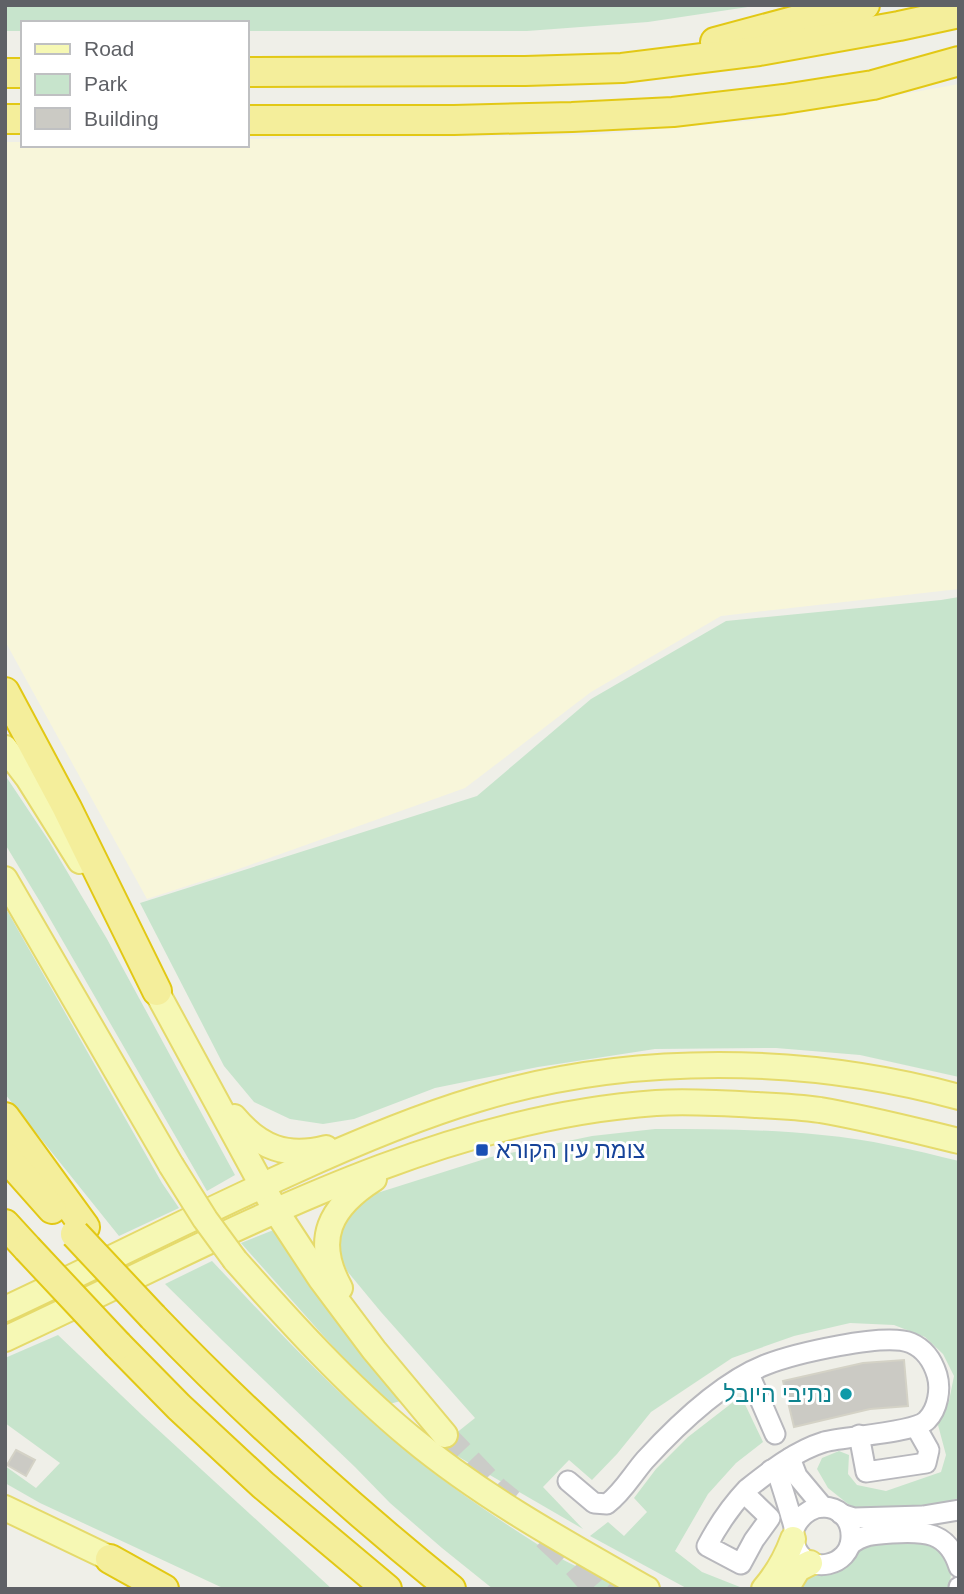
<svg xmlns="http://www.w3.org/2000/svg" width="964" height="1594" font-family="Helvetica,'Noto Sans Hebrew',sans-serif">
  <rect width="100%" height="100%" fill="#efefe8"/>
  <g fill="#c7e4cc">
    <polygon points="5,5 761,5 648,22 527,31 247,31 247,23 23,23 23,31 5,31"/>
    <polygon points="959,597 959,1077 860,1055 776,1048 655,1049 538,1067 435,1088 354,1119 323,1124 290,1119 254,1102 224,1066 140,903 477,796 591,699 726,621 941,600"/>
    <polygon points="5,775 49,841 107,939 235,1175 207,1191 42,905 5,844"/>
    <polygon points="5,907 162,1183 179,1208 119,1236 5,1094"/>
    <path d="M655,1129C711,1129 766,1129 822,1135C868,1139 914,1150 959,1161V1498L941,1503L864,1512L848,1504L828,1488L817,1469L822,1458L839,1451L849,1455L848,1474L857,1485L886,1491L941,1472L946,1455L938,1425L949,1401L954,1376L943,1354L925,1337L894,1325L850,1323L794,1336L732,1358L651,1412L617,1454L592,1480L569,1460L543,1487L583,1529L440,1446L475,1418L381,1312L347,1271L336,1246L343,1224L356,1205L374,1194L491,1157L592,1136Z"/>
    <polygon points="276,1229 345,1333 401,1401 389,1404 336,1350 241,1243"/>
    <path d="M212,1261C279,1332 345,1404 422,1464C462,1495 505,1524 548,1551C572,1566 599,1576 624,1589H493L442,1548L390,1503L355,1467L222,1340L165,1284Z"/>
    <polygon points="58,1335 142,1415 332,1589 225,1589 40,1503 5,1483 5,1466 36,1488 60,1463 5,1423 5,1358"/>
    <polygon points="741,1396 763,1442 736,1463 708,1494 675,1551 702,1572 745,1589 688,1589 590,1536 608,1522 624,1536 647,1512 634,1498 656,1469 688,1437"/>
    <polygon points="901,1539 932,1543 949,1560 951,1574 949,1589 795,1589 800,1581 859,1546"/>
  </g>
  <polygon fill="#f8f6da" points="959,84 959,589 721,616 591,692 465,788 230,872 147,899 5,641 5,142 23,142 23,145 247,145 247,139 592,135 758,120"/>
  <g fill="#cbcac4" stroke="#d4d2c6" stroke-width="2">
    <polygon points="904,1360 908,1406 870,1409 794,1427 783,1381 863,1363"/>
    <polygon points="16,1450 35,1460 26,1476 7,1465"/>
  </g>
  <g fill="none" stroke-linecap="round" stroke-linejoin="round">
    <g stroke="#cbccc8" stroke-width="24" stroke-dasharray="24 12" stroke-linecap="butt">
      <polyline points="445,1435 497,1489 512,1501"/>
      <polyline points="583,1560 617,1589"/>
    </g>
    <polyline stroke="#cbccc8" stroke-width="28" stroke-dasharray="28 14" stroke-linecap="butt" points="546,1536 576,1564 598,1589"/>
    <defs>
      <g id="minor">
        <polyline points="749,1374 775,1434"/>
        <polyline points="859,1435 866,1472 926,1463 929,1450 916,1427"/>
        <polyline points="790,1458 797,1476 823,1507"/>
        <path d="M771,1470L777,1472C782,1486 786,1500 790,1513C791,1518 794,1524 794,1529C794,1536 793,1542 797,1550C810,1575 850,1566 851,1538C853,1504 809,1494 794,1529"/>
        <path d="M568,1481L594,1503L607,1504C623,1492 632,1475 645,1460C677,1425 720,1383 765,1365C793,1354 885,1332 911,1343C925,1349 933,1362 937,1375C941,1389 938,1409 927,1420C915,1433 846,1436 824,1442C795,1451 770,1471 747,1489C730,1507 718,1525 707,1546L741,1564L754,1540L770,1518L744,1493"/>
        <polyline points="841,1514 854,1518 923,1516 959,1510"/>
        <path d="M850,1545C863,1534 876,1534 892,1533C924,1531 948,1531 959,1567"/>
        <polyline points="959,1589 959,1587"/>
      </g>
      <g id="major">
        <polyline points="5,748 28,778 80,861"/>
        <polyline points="5,879 171,1165"/>
        <polyline points="147,974 276,1211 320,1278 374,1350 445,1435"/>
        <path d="M234,1117C260,1148 287,1158 326,1148"/>
        <path d="M235,1260C290,1322 346,1384 410,1437C482,1497 566,1543 647,1589"/>
        <path d="M340,1288C313,1239 330,1207 374,1179"/>
        <path d="M5,1309C101,1264 195,1216 292,1172C353,1144 414,1118 478,1099C631,1053 806,1055 959,1097"/>
        <path d="M5,1339C213,1243 424,1119 656,1103C690,1101 723,1103 757,1105C778,1106 799,1107 820,1110C867,1118 913,1130 959,1141"/>
        <polyline points="5,1508 126,1566"/>
        <path d="M764,1589C777,1574 786,1558 793,1539"/>
        <polyline points="786,1589 798,1569 810,1563"/>
      </g>
      <g id="highway">
        <polyline points="715,42 797,20 865,5"/>
        <polyline points="247,72 525,71 622,68 759,51 899,26 959,13"/>
        <polyline points="5,73 23,73"/>
        <polyline points="5,119 23,119"/>
        <polyline points="247,120 454,120 572,117 673,112 784,99 873,85 959,61"/>
        <polyline points="5,692 67,808 157,991"/>
        <polyline points="5,1117 85,1227"/>
        <polyline points="5,1156 52,1209"/>
        <polyline points="5,1224 27,1248"/>
        <path d="M153,1317C246,1414 346,1504 451,1589"/>
        <polyline points="118,1345 179,1407 263,1485 387,1589"/>
        <polyline points="110,1559 164,1589"/>
      </g>
    </defs>
    <use href="#minor" stroke="#b8b8bd" stroke-width="23"/>
    <use href="#major" stroke="#e5da6b" stroke-width="28"/>
    <use href="#highway" stroke="#e2c815" stroke-width="32"/>
    <use href="#minor" stroke="#fff" stroke-width="19"/>
    <use href="#major" stroke="#f6f8b4" stroke-width="24"/>
    <use href="#highway" stroke="#f4ee9b" stroke-width="28"/>
    <defs>
      <polyline id="major-bridge" points="171,1165 205,1219 235,1260"/>
      <g id="highway-bridge">
        <polyline points="75,1234 153,1317"/>
        <polyline points="27,1248 118,1345"/>
      </g>
    </defs>
    <use href="#major-bridge" stroke="#e5da6b" stroke-width="28" stroke-linecap="butt"/>
    <use href="#highway-bridge" stroke="#e2c815" stroke-width="32" stroke-linecap="butt"/>
    <use href="#major-bridge" stroke="#f6f8b4" stroke-width="24"/>
    <use href="#highway-bridge" stroke="#f4ee9b" stroke-width="28"/>
  </g>
  <rect fill="#1a4fb4" stroke="#fff" stroke-width="2.5" x="475" y="1143" width="14" height="14" rx="3.5"/>
  <circle fill="#0f9aa8" stroke="#fff" stroke-width="2.5" cx="846" cy="1394" r="7"/>
  <g text-anchor="middle" dominant-baseline="central" stroke-width="6" stroke-linejoin="round" paint-order="stroke">
    <g font-size="23" fill="#164399" stroke="#fff" text-anchor="start">
      <text x="496" y="1150">צומת עין הקורא</text>
    </g>
    <g font-size="23" fill="#0d838f" stroke="#fff" text-anchor="end">
      <text x="832" y="1394">נתיבי היובל</text>
    </g>
  </g>
  <rect width="964" height="1594" fill="none" stroke="#5f6166" stroke-width="14"/>
  <rect x="21" y="21" width="228" height="126" fill="#ffffff" stroke="#bfc0c2" stroke-width="2"/>
  <rect x="35" y="44" width="35" height="10" fill="#f6f8b4" stroke="#bfc0c2" stroke-width="2"/>
  <text x="84" y="56" font-size="21" fill="#5f6166">Road</text>
  <rect x="35" y="74" width="35" height="21" fill="#c7e4cc" stroke="#bfc0c2" stroke-width="2"/>
  <text x="84" y="91" font-size="21" fill="#5f6166">Park</text>
  <rect x="35" y="108" width="35" height="21" fill="#cbcac4" stroke="#bfc0c2" stroke-width="2"/>
  <text x="84" y="126" font-size="21" fill="#5f6166">Building</text>
</svg>
